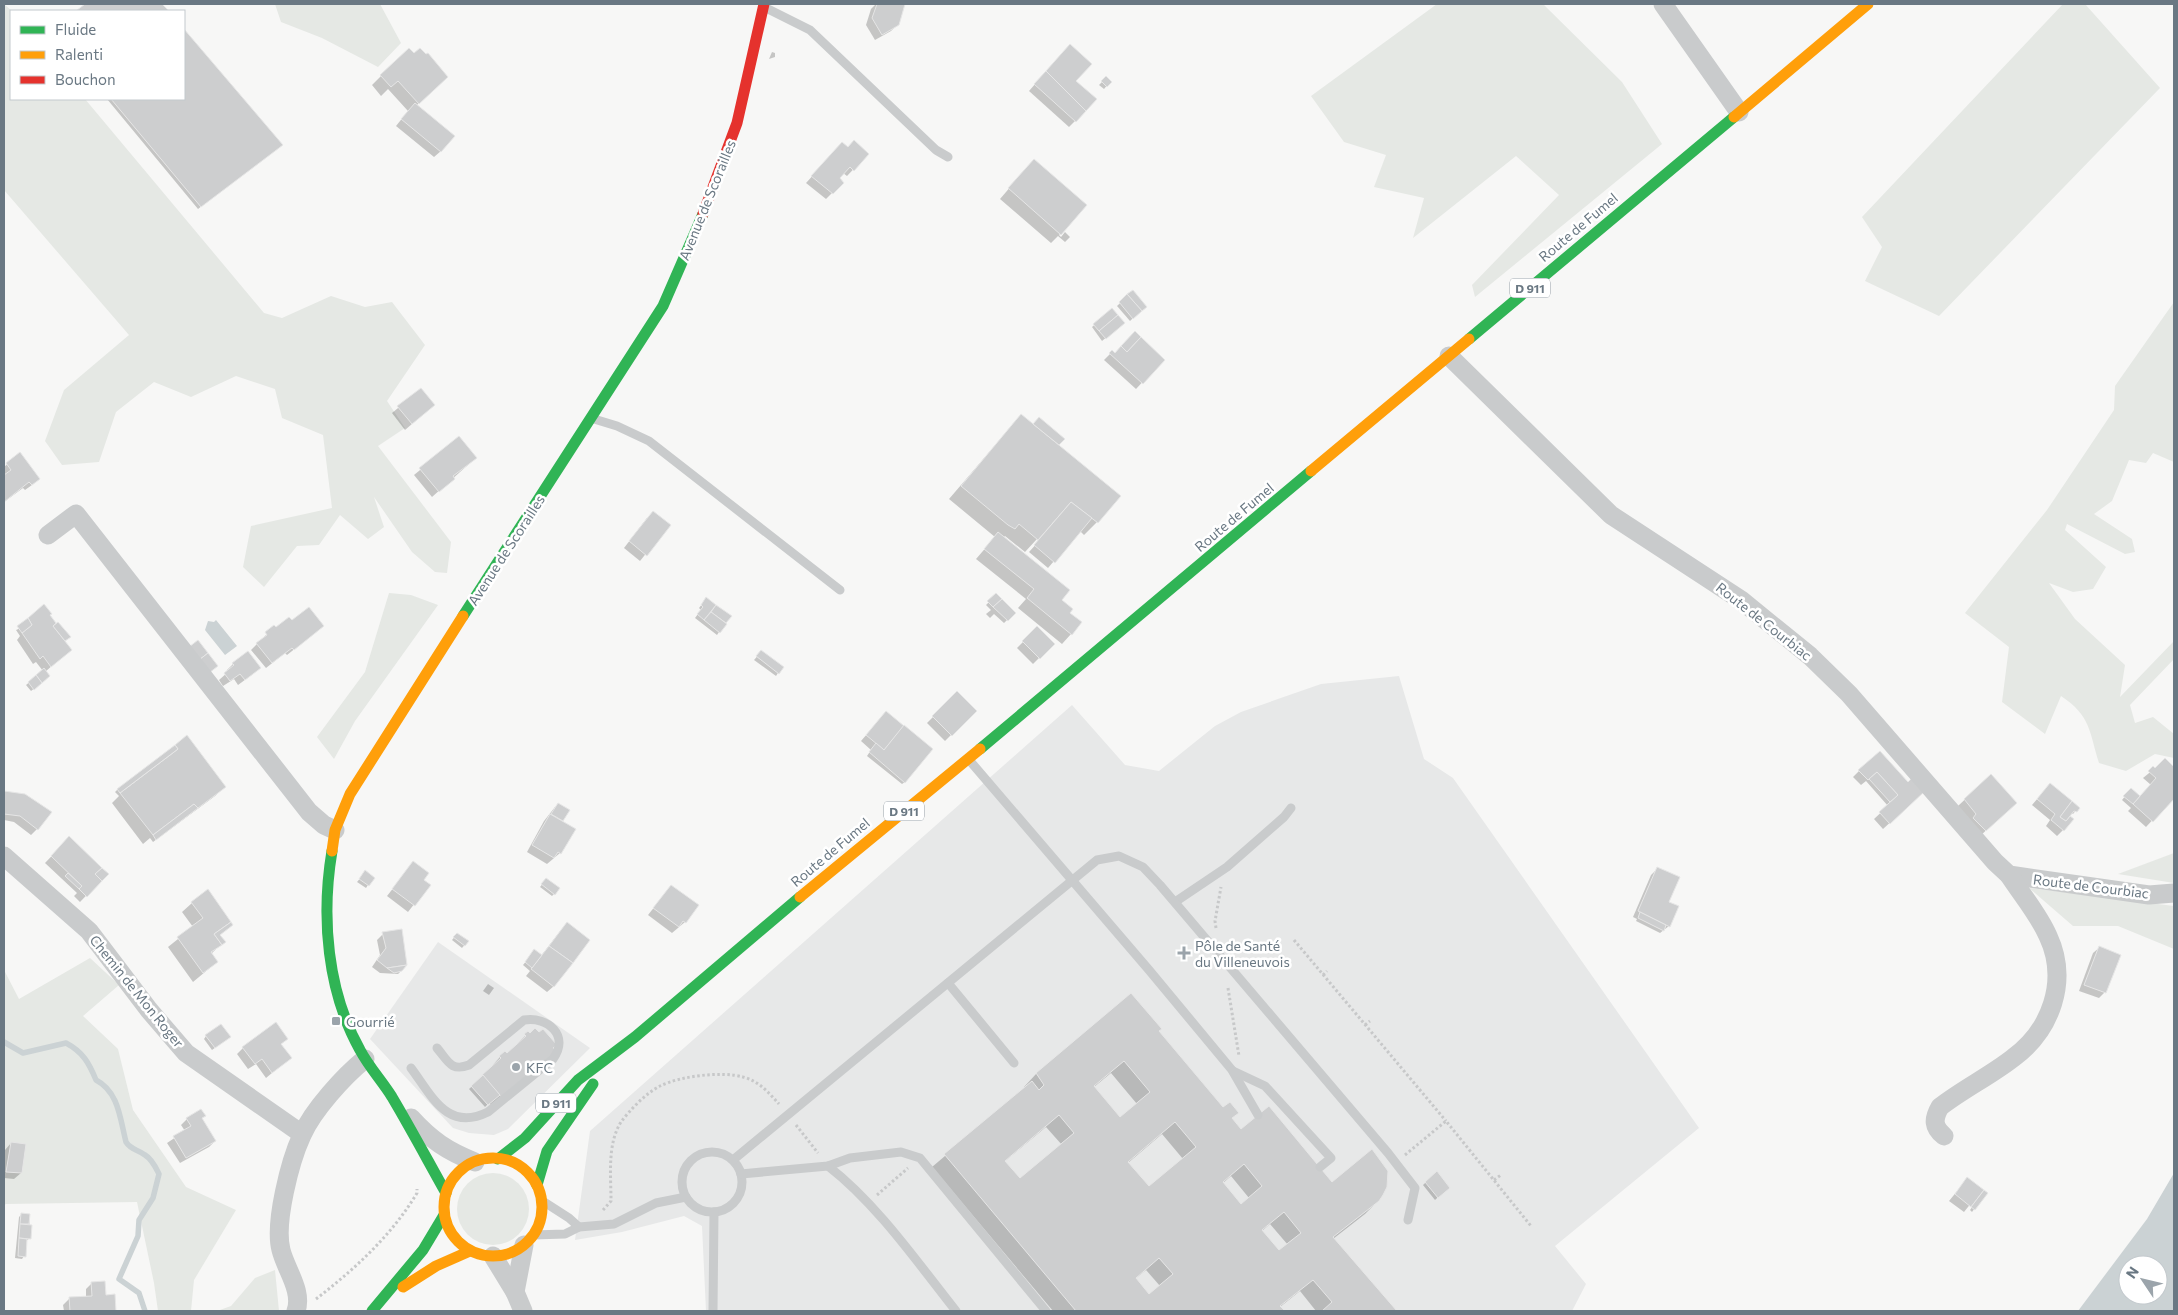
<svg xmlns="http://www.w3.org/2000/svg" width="2178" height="1315" font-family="Commissioner,sans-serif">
  <rect width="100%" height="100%" fill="#f7f7f6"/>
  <g fill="#e7e8e8">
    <polygon points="1399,676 1424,759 1453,778 1699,1128 1555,1246 1586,1284 1572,1311 706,1311 702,1226 684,1216 622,1232 575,1240 590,1131 1072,705 1125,765 1159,771 1215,726 1241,712 1321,684"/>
    <polygon points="438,942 590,1048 508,1129 494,1135 469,1133 453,1128 370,1039"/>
  </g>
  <g fill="#e5e8e4">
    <polygon points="4,4 12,11 11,99 85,99 264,313 282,318 331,296 365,307 392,302 425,345 387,401 405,428 378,446 451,542 447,573 435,572 412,552 374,497 384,527 368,539 340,515 319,545 297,546 264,587 243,567 251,526 332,508 323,435 282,418 275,389 236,376 191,397 154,382 116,412 99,462 62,465 45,441 64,390 129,335 4,190"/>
    <polygon points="275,4 380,4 401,43 378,67 322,38 281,22"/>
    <polygon points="1437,4 1543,4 1622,82 1662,144 1475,297 1472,285 1559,195 1516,156 1413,238 1424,198 1374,187 1386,155 1344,142 1311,96"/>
    <polygon points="2063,4 2085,4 2160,88 1939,316 1865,281 1882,247 1862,217"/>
    <path d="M2174,302V462L2153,453L2146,463L2129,460L2112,501L2094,514L2132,539L2135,552L2125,554L2067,524L2065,530L2106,567L2093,589L2073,592L2049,583L2075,619L2125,665L2120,697L2174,641V659L2130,705L2135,723L2153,717L2174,734V758L2155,754L2126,771L2099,763C2089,731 2091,716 2061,696L2045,734L2002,702L2009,647L1965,613L2047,510L2114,410L2115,386Z"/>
    <polygon points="389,593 411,595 438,605 355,721 334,759 317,737 365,672"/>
    <polygon points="2174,853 2174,883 2118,874"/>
    <polygon points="2029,888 2174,906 2174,949 2118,926 2073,926"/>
    <polygon points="90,958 119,985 83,1016 118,1049 133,1110 186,1187 236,1210 194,1280 191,1311 158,1311 154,1283 137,1202 6,1204 4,1205 4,970 19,999"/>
    <circle cx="493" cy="1209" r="36"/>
    <polygon points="275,1270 279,1311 217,1311 231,1306 255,1278"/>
  </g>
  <g fill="#cbd2d4" fill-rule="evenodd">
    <polygon points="216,620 237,646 225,655 205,630 208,621 214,622"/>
    <path d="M2174,1173V1311H2078L2147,1219ZM2128,1265H2158V1295H2128Z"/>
  </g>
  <g fill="#0003" fill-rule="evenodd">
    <polygon points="87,4 161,4 167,11 78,11"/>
    <polygon points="876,4 904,4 898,24 891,31 875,40 866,25 871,9"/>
    <polygon points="184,31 282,145 198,209 107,99 184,99"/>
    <polygon points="1064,51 1075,81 1075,121 1069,127 1029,91"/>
    <polygon points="772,52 775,53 775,57 769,59"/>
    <polygon points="381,76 437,86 416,106 441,151 434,157 396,126 408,111 388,89 381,96 372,85"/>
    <polygon points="1106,78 1110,82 1104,89 1099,85"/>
    <polygon points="848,148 868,154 847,176 843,173 838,178 842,183 826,199 806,183 836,150"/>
    <polygon points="1025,170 1085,206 1059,235 1061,237 1065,232 1070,237 1065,242 1058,236 1051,243 1000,199"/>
    <polygon points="1132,292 1145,307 1130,321 1117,306"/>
    <polygon points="1112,310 1121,325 1102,341 1092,327"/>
    <polygon points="1112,352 1114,355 1163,360 1136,389 1104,360"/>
    <polygon points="421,389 434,405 405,430 392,413"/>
    <polygon points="1021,415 1033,426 1063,439 1057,445 1097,522 1084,535 1080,531 1048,568 1029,552 1039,541 1037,539 1025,552 1005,536 1003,538 1069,613 1081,623 1062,644 1018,608 1026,599 976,559 995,537 949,499"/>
    <polygon points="459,438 469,464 432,497 414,475"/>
    <polygon points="19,454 32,485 25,490 23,488 4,502 4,467"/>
    <polygon points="647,518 669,525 640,561 624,548"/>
    <polygon points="996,595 1014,613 1004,623 994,614 990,618 986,614 991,610 986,605"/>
    <polygon points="706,599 730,616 717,635 695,618 701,610 699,608"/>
    <polygon points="49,616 51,629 58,623 69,636 63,641 70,650 45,672 46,679 31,691 26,685 43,671 36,662 33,664 17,640 20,636 16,630"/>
    <polygon points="292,622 316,632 287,655 285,653 266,668 251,650 274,627 276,629"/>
    <polygon points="1037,628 1053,644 1033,664 1017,648"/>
    <polygon points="761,652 778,673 776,676 754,660"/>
    <polygon points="233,664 253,674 238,685 234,679 223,686 219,680 228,672 227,670"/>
    <polygon points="957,693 975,711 945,741 927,723"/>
    <polygon points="880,719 905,782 902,784 867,756 871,750 861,741"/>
    <polygon points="2165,760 2174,769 2174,797 2146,827 2128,811 2131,808 2122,800 2131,789 2140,797 2151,785 2143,778"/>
    <polygon points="1859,771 1918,797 1883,829 1874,819 1888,806 1866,781 1861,785 1853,777"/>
    <polygon points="1991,775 2009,809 1979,837 1958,806"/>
    <polygon points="225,786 215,796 153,842 150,838 143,844 112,803 119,796 115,792 118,789"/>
    <polygon points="2044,791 2078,808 2073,814 2071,813 2063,830 2057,836 2046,826 2050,820 2032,805"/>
    <polygon points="4,792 25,795 37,829 31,835 14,822 4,820"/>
    <polygon points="555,807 562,820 560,853 547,864 527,852 544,821"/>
    <polygon points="69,838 107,874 80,902 74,896 77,893 45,863"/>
    <polygon points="413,863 422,880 429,885 408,912 387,896"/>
    <polygon points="1657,869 1669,926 1660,933 1636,921 1637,919 1633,917 1651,875"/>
    <polygon points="363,875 368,885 366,888 357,882"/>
    <polygon points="544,882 554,894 552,896 540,887"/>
    <polygon points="671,886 697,906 685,922 672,933 648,915"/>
    <polygon points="192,903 219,935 218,947 211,954 217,962 193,982 168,947 193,927 182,912"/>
    <polygon points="561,930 554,986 547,992 526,976 530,971 523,965 532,954 541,956"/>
    <polygon points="383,934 401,971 398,974 380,973 372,967 380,955 377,940"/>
    <polygon points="457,934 467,942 462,948 452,940"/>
    <polygon points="2100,947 2105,992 2099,998 2079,991 2093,953"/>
    <polygon points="488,984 494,988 489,995 483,991"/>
    <path d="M1130,995L1158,1031L1223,1108L1237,1113L1231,1119L1241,1131L1332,1184L1378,1201L1365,1214L1333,1239L1395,1311H1316L1300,1291L1280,1307L1283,1311H1053L932,1167L1025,1088L1024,1087L1036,1074ZM1111,1073L1137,1104L1120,1118L1094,1087ZM1046,1127L1062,1145L1019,1180L1004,1162ZM1162,1134L1183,1159L1149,1188L1128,1163ZM1231,1176L1249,1198L1240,1206L1222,1184ZM1270,1224L1288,1245L1279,1252L1262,1231ZM1146,1270L1160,1286L1149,1295L1135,1279Z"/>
    <polygon points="528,1033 552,1048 493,1107 489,1103 485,1107 469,1089 492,1068 491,1067 500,1057 505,1053 507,1055 517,1046 516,1045"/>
    <polygon points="206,1036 227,1039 212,1050 204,1039"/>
    <polygon points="287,1039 280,1045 290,1058 266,1078 256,1064 248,1069 237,1054 243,1048"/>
    <polygon points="204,1116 201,1119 215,1141 209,1147 180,1163 167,1143 185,1131 181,1125 187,1119"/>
    <polygon points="11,1143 21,1173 14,1179 4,1178 5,1150"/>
    <polygon points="1436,1173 1448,1188 1435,1200 1423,1185"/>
    <polygon points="1967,1179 1986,1193 1972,1212 1970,1210 1983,1192 1980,1192 1964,1212 1949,1201"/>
    <polygon points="21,1215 29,1215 30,1238 26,1241 24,1256 22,1259 15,1258 19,1217"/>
    <polygon points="92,1283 105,1297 114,1296 115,1311 64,1311 63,1305 69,1299 86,1297 86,1289"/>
  </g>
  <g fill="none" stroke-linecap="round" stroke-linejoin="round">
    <path stroke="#cbd2d4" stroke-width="5.5" d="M4,1042L23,1053L66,1043C83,1052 89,1063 96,1080C119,1092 120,1119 126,1142C131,1150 137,1149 145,1155C152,1159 156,1168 159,1174L153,1198L139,1220L138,1236L119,1279L139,1293L145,1311"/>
  </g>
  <g fill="#cdcecf" stroke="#e6e6e6" fill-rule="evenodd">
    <polygon points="85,4 162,4 169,11 76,11"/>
    <polygon points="877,4 905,4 899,25 882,35 872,18"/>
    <polygon points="184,29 283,145 201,207 111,99 184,99"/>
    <polygon points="1070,44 1092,64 1076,81 1097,99 1086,111 1046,71"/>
    <polygon points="409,48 414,53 420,48 426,54 428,53 448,77 419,104 398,81 391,87 380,75"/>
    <polygon points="1046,71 1086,111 1076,122 1034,84"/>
    <polygon points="1106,76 1112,82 1107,87 1101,81"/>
    <polygon points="415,103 455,136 441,152 401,119"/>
    <polygon points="854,140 869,154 854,171 850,167 840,178 844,183 833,194 811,176 842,142 848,147"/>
    <polygon points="1034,159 1087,205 1061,235 1008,188"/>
    <polygon points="1133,290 1147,307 1142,311 1127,294"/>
    <polygon points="1127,294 1142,311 1133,319 1119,302"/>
    <polygon points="1112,308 1118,315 1099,331 1093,324"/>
    <polygon points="1118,315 1125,323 1106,339 1099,331"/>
    <polygon points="1135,331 1141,337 1127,352 1121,346"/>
    <polygon points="1141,337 1165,360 1143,384 1109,353 1112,350 1115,353 1121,346 1127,352"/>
    <polygon points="421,388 435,405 412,424 397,406"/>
    <polygon points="1021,414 1121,496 1098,523 1071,502 1038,540 1019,524 1015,529 1008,525 961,486"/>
    <polygon points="1039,417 1065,439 1059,445 1033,424"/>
    <polygon points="459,436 477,458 453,476 455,479 439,492 419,468"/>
    <polygon points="20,452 40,479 32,485 29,482 4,502 4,475 11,470 6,463"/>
    <polygon points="1071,502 1092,518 1055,563 1034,545"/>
    <polygon points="653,511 671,525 647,556 629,541"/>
    <polygon points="998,532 1070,590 1062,600 1073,609 1070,613 1082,622 1072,635 1027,598 1034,589 984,549"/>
    <polygon points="996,593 1002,599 993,607 987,601"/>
    <polygon points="706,597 716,605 704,620 697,614 703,607 701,605"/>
    <polygon points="1002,599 1016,613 1008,621 993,607"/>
    <polygon points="44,604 52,614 50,615 56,623 53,626 72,650 51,667 43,656 40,659 22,633 32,625 28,618"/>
    <polygon points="716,605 732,616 726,623 711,612"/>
    <polygon points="309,607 324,626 294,650 292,648 272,663 256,643 267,635 265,632 274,625 276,627 289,617 292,620"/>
    <polygon points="711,612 727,624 720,633 704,620"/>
    <polygon points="28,618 32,625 22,633 17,626"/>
    <polygon points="58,622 71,637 65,641 53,626"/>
    <polygon points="1037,626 1055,644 1040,659 1022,641"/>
    <polygon points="198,640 208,653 199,660 189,647"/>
    <polygon points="761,650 784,667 779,674 756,656"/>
    <polygon points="248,651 261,668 245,680 240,674 230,681 224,673 234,665 232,663"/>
    <polygon points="208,653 218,666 209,673 199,660"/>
    <polygon points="44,668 50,676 42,683 36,675"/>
    <polygon points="36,675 42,683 34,690 28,682"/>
    <polygon points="957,691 977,711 952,736 932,716"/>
    <polygon points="886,711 904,726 884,750 866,735"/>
    <polygon points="904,725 933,749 905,783 869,752 876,743 884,750"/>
    <polygon points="187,735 226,787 198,808 194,804 153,835 120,793 178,749 175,745"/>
    <polygon points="175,745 178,749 120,793 117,789"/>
    <polygon points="1880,751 1908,782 1913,777 1925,791 1890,824 1879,812 1898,795 1877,772 1868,780 1858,770"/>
    <polygon points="2165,758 2174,767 2174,799 2153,822 2133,804 2156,778 2148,771 2153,766 2155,768"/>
    <polygon points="1877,772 1898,795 1890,802 1869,779"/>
    <polygon points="1991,774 2017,803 1986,831 1973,818 1976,814 1964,799"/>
    <polygon points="2050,783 2072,801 2060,817 2066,821 2070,816 2074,819 2064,831 2051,820 2055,814 2037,799"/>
    <polygon points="2131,788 2140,796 2133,804 2123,796"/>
    <polygon points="4,791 25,794 52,812 38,830 20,816 4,814"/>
    <polygon points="2072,801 2080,808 2077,812 2074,811 2066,821 2060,817"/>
    <polygon points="558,803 570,810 563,821 551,814"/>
    <polygon points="194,804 198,808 156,840 153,835"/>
    <polygon points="550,814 576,829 561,854 558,852 554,858 532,845"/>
    <polygon points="69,836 102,868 95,874 102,881 87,897 79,889 82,886 51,856"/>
    <polygon points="413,861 429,873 424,880 431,885 415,906 392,889"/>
    <polygon points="1657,867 1680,877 1669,902 1679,906 1670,927 1638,911"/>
    <polygon points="102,868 109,874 102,881 95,874"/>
    <polygon points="365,870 375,878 369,886 359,879"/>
    <polygon points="68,873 82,886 79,889 65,876"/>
    <polygon points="546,878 560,888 555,895 541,884"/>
    <polygon points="671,885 699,905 686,923 683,921 679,927 653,908"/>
    <polygon points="208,889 231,922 214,934 222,945 211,952 218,962 203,973 177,937 203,918 191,902"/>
    <polygon points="1640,912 1666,925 1664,931 1638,918"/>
    <polygon points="231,922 233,925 220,935 226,942 222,945 214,934"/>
    <polygon points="567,922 590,940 573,963 549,946"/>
    <polygon points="402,929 407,965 387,968 377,960 386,948 382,932"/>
    <polygon points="457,933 469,941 465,946 453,937"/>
    <polygon points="549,946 573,963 554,987 531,969"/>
    <polygon points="2099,946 2121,955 2106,993 2084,985"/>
    <polygon points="534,949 542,955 532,968 525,962"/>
    <polygon points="407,965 402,971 394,973 387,968"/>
    <path d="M1131,993L1162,1029L1159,1031L1223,1107L1230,1102L1239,1113L1232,1118L1241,1129L1269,1106L1332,1182L1372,1149L1388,1171L1387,1187L1383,1195L1379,1201L1333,1237L1397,1311H1322L1332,1302L1313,1280L1280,1306L1285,1311H1076L944,1154L1032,1081L1039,1090L1044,1085L1036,1073ZM1124,1061L1150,1092L1120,1117L1094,1086ZM1059,1115L1074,1133L1020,1178L1005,1161ZM1175,1122L1196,1147L1149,1186L1128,1162ZM1244,1164L1262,1186L1241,1204L1223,1182ZM1284,1212L1301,1233L1279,1250L1262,1230ZM1159,1258L1173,1274L1149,1294L1136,1278Z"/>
    <polygon points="276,1022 288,1039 281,1044 292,1058 272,1073 262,1059 255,1064 242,1047"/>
    <polygon points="221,1024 231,1037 215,1048 205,1035"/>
    <polygon points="535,1028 539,1032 543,1029 557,1045 553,1048 557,1051 503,1099 482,1075 501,1058 499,1056 505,1051 507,1053 526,1036 524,1034 528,1031 530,1033"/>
    <polygon points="483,1075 500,1095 488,1105 471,1086"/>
    <polygon points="201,1109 206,1116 202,1118 216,1141 186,1158 173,1136 191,1126 186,1118"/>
    <polygon points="11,1142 26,1144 22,1173 6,1172"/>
    <polygon points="1437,1171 1450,1188 1438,1198 1425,1182"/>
    <polygon points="1967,1177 1984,1190 1971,1207 1955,1194"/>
    <polygon points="1984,1190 1988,1193 1975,1210 1971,1207"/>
    <polygon points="21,1213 30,1214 29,1224 20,1224"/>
    <polygon points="20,1224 32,1225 31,1239 19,1238"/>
    <polygon points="19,1238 27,1239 26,1257 18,1256"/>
    <polygon points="105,1281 106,1295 115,1294 116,1311 70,1311 69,1297 92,1296 91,1282"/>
  </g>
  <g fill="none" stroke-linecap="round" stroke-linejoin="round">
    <g stroke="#c7c8c9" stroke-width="3" stroke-dasharray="2.5 2.5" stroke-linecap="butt">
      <polyline points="1216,928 1215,921 1221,887"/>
      <polyline points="1294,940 1446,1121"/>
      <polyline points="1323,975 1327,971"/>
      <polyline points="1228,988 1239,1056"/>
      <polyline points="1365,1025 1370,1021"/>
      <polyline points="796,1125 818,1153"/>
      <polyline points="1405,1155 1446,1121 1531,1226"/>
      <polyline points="1494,1180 1501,1175"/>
      <polyline points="877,1195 908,1168"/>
      <path d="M603,1210L611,1201C611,1176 607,1144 621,1122C630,1110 646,1093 660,1086C680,1076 722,1071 743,1077C759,1081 769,1093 779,1104"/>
      <path d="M316,1299C355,1269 392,1235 417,1193V1189"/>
    </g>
    <g stroke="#c9cbcc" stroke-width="9">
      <polyline points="766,8 810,30 936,150 948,157"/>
      <polyline points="594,419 617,426 649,441 840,590"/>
      <polyline points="970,761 1149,970 1232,1070 1258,1115"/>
      <polyline points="1175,902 1227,867 1284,817 1291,808"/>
      <polyline points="948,983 1014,1063"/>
      <path d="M411,1068C432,1096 447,1132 488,1112L553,1059C570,1036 548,1016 524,1020L469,1065C451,1072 448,1061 437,1048"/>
      <polyline points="1233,1071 1265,1086 1331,1158 1320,1167"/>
      <circle cx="712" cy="1182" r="30"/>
      <polyline points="733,1160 1097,860 1119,856 1143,867 1160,885 1388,1153 1415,1188 1408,1220"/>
      <path d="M828,1166C878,1205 917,1262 956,1311"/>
      <polyline points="741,1174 828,1166 850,1158 901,1152 920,1158 1046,1311"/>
      <polyline points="541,1200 569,1218 579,1227"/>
      <polyline points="533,1235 565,1234 579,1227 614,1224 656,1203 686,1197"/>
      <polyline points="713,1311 714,1212"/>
    </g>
    <g stroke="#c9cbcc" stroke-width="19">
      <polyline points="1663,4 1739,112"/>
      <polyline points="1449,356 1611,515 1741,600 1810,656 1849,694 1995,862 2009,875 2149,895 2174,893"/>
      <polyline points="48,535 76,514 309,812 324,825 335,830"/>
      <polyline points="4,856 89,931 149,1010 186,1053 302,1134"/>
      <path d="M411,1118C431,1140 447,1151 475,1162"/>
      <path d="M1944,1136C1933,1127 1933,1119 1940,1107C1963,1089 1990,1076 2013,1058C2051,1030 2069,981 2048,936C2039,915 2022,895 2009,875"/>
      <polyline points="493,1256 515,1292 523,1311"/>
      <polyline points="515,1292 524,1245"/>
      <path d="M296,1311C303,1291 286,1270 281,1250C274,1223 290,1161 302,1135C313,1110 344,1076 365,1059"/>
    </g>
    <g stroke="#30b455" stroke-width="11">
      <polyline points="1469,339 1734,117"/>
      <polyline points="463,616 663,306 703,214"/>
      <polyline points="980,749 1311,471"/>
      <path d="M332,851C321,917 327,991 360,1050C369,1067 382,1081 392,1097C411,1129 428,1161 446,1193"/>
      <polyline points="498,1159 525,1138 578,1080 635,1037 800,897"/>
      <polyline points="537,1185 547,1151 593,1084"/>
      <polyline points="372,1311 423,1250 444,1215"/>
    </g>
    <g stroke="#ff9f0a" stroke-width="11">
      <polyline points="1734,117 1868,4"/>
      <polyline points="1311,471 1469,339"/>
      <polyline points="332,851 335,830 350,794 463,616"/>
      <polyline points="800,897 980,749"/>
      <circle cx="493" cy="1207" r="49"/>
      <polyline points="403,1287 436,1266 470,1251"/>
    </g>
    <polyline stroke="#e5322d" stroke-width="11" points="703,214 737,123 764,4"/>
  </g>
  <g fill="#9ba4ab" stroke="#fff" stroke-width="2">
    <path d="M1181.5 945.5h5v5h5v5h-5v5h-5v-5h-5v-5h5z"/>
    <rect x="331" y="1016" width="10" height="10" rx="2.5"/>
    <circle cx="516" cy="1067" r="5"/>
  </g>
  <g text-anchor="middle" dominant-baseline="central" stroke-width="5" stroke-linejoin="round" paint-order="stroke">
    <g fill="#fff" stroke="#97a0a8" stroke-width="1">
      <rect x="1510" y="278.5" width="40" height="19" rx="4"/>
      <rect x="884" y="801.5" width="40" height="19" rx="4"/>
      <rect x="536" y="1093.5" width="40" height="19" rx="4"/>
    </g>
    <g font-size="12" font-weight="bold" fill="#6a7883">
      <text x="1530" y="288">D 911</text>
      <text x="904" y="811">D 911</text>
      <text x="556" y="1103">D 911</text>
    </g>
    <g font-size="14" fill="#6a7883" stroke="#fff">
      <text transform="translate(707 200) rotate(-68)">Avenue de Scorailles</text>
      <text transform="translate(1578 227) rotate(-40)">Route de Fumel</text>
      <text transform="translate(1234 517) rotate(-40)">Route de Fumel</text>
      <text transform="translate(506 550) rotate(-57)">Avenue de Scorailles</text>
      <text transform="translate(1764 621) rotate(38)">Route de Courbiac</text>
      <text transform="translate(830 852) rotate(-40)">Route de Fumel</text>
      <text transform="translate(2091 886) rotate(7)">Route de Courbiac</text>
      <text transform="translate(137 991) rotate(51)">Chemin de Mon Roger</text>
    </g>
    <g font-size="14" fill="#6a7883" stroke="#fff" text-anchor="start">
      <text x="1195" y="945">Pôle de Santé<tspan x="1195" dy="16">du Villeneuvois</tspan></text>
      <text x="346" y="1021">Gourrié</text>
      <text x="526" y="1067">KFC</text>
    </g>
  </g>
  <rect width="2178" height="1315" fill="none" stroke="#6a7883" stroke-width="10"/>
  <rect x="10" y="10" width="175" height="90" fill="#ffffff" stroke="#c3c9cd"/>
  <rect x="20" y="26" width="25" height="8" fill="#30b455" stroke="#c3c9cd"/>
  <text x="55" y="35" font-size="15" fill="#6a7883">Fluide</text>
  <rect x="20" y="51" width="25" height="8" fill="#ff9f0a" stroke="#c3c9cd"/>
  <text x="55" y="60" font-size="15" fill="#6a7883">Ralenti</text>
  <rect x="20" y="76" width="25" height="8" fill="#e5322d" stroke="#c3c9cd"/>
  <text x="55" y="85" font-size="15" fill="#6a7883">Bouchon</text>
  <g transform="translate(2143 1280) rotate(305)"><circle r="24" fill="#ffffff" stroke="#c3c9cd"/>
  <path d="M0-4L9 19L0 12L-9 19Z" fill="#9ba4ab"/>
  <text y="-8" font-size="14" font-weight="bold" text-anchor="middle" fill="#6a7883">N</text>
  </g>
</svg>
